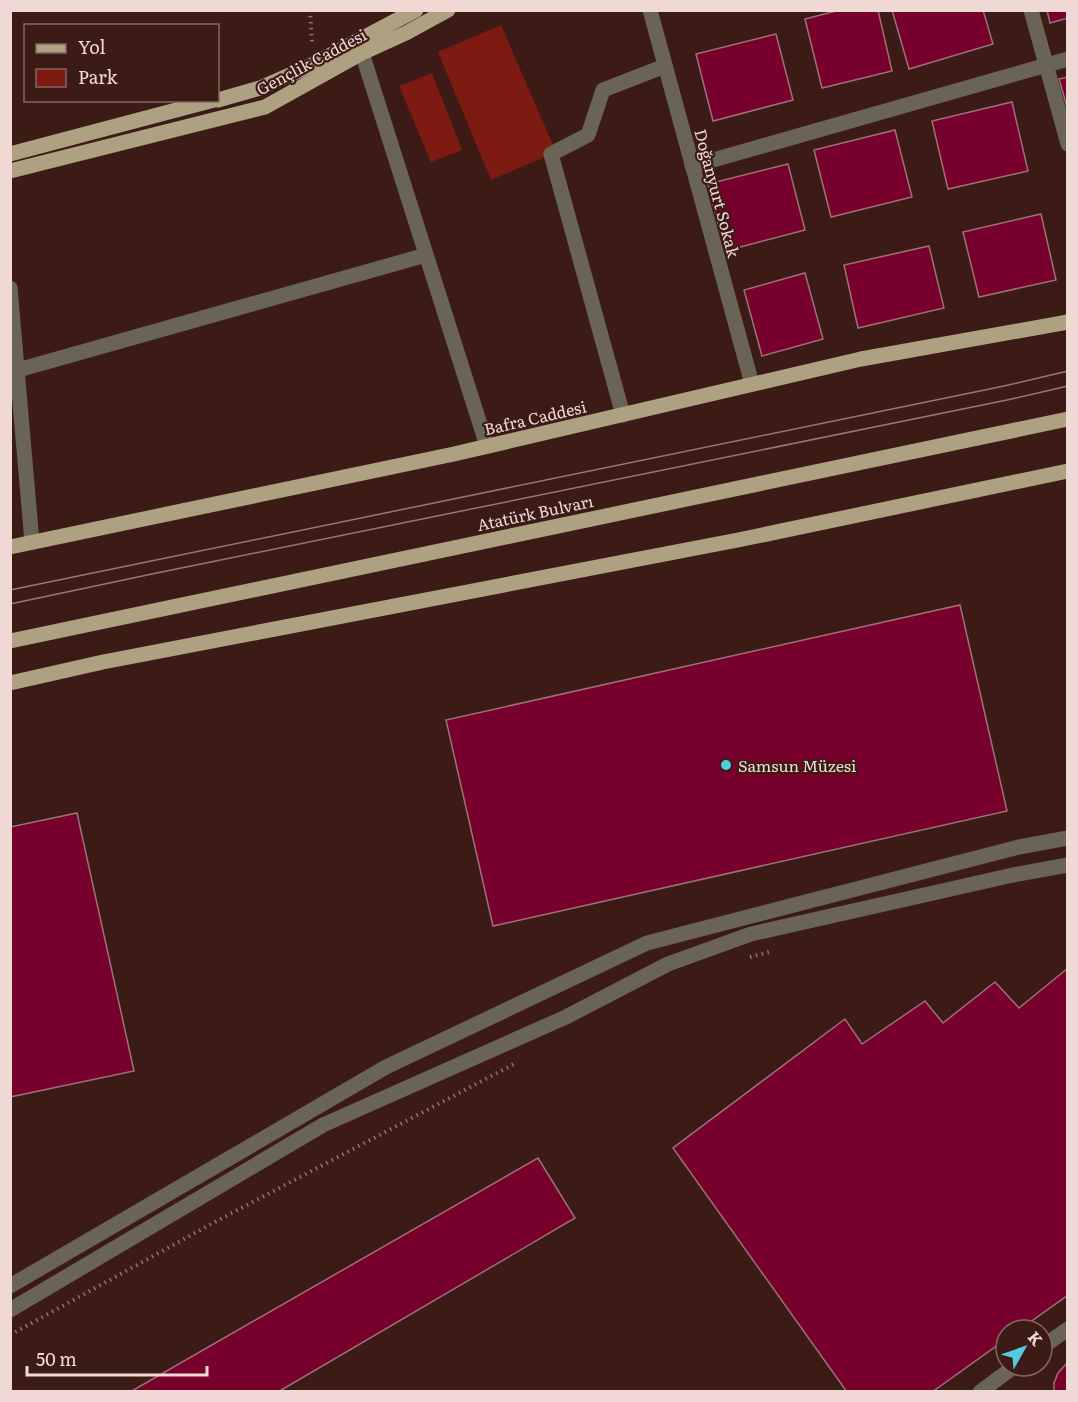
<svg xmlns="http://www.w3.org/2000/svg" width="1078" height="1402" font-family="Literata,serif">
  <rect width="100%" height="100%" fill="#3c1b16"/>
  <g fill="#7d1a11">
    <polygon points="501,25 556,152 491,180 438,52"/>
    <polygon points="432,73 462,150 431,162 399,86"/>
  </g>
  <g fill="#78002c" stroke="#9b7177" stroke-width="1.5">
    <polygon points="840,10 878,10 892,71 822,88 805,19"/>
    <polygon points="892,10 983,10 993,44 909,69"/>
    <polygon points="1047,10 1068,10 1068,18 1050,23"/>
    <polygon points="776,34 793,100 713,121 696,54"/>
    <polygon points="1068,77 1068,110 1059,79"/>
    <polygon points="1012,102 1028,171 948,189 932,121"/>
    <polygon points="895,130 912,197 831,217 814,150"/>
    <polygon points="788,164 805,230 725,251 708,184"/>
    <polygon points="1041,214 1056,280 979,297 963,232"/>
    <polygon points="929,246 944,308 858,328 844,265"/>
    <polygon points="805,273 823,339 762,356 744,290"/>
    <polygon points="960,605 1007,811 493,926 446,720"/>
    <polygon points="77,813 134,1071 10,1097 10,827"/>
    <polygon points="1068,968 1068,1295 1019,1330 1006,1330 1006,1339 932,1392 847,1392 673,1148 845,1019 862,1044 925,1001 943,1023 995,982 1019,1008"/>
    <polygon points="538,1158 575,1218 278,1392 130,1392"/>
    <polygon points="1068,1362 1068,1392 1054,1392 1054,1383 1058,1373"/>
  </g>
  <g fill="none" stroke-linecap="round" stroke-linejoin="round">
    <g stroke="#90736f" stroke-width="4" stroke-dasharray="1.5 4.5" stroke-linecap="butt">
      <polyline points="310,10 312,43"/>
      <polyline points="750,957 769,952"/>
      <polyline points="10,1335 213,1223 514,1064"/>
    </g>
    <g stroke="#696455" stroke-width="15">
      <polyline points="650,10 752,384"/>
      <polyline points="1031,10 1068,144"/>
      <polyline points="362,53 487,446"/>
      <polyline points="692,166 1068,59"/>
      <polyline points="10,288 32,542"/>
      <polyline points="18,370 426,255"/>
      <polyline points="623,415 551,154 588,135 603,90 665,66"/>
      <polyline points="10,1286 386,1067 647,943 1019,847 1068,838"/>
      <polyline points="10,1310 323,1125 566,1017 668,964 751,934 1013,875 1068,865"/>
      <polyline points="1042,1347 1068,1329"/>
      <polyline points="980,1392 1015,1366"/>
    </g>
    <g stroke="#ada182" stroke-width="15">
      <polyline points="218,100 260,88 312,65 416,10"/>
      <polyline points="10,154 214,100"/>
      <polyline points="10,171 265,107 362,53 406,33 448,10"/>
      <polyline points="10,547 454,454 861,359 1068,322"/>
      <polyline points="10,641 1068,419"/>
      <polyline points="10,683 103,662 738,540 1068,471"/>
    </g>
    <g stroke="#957874" stroke-width="1.5">
      <polyline points="10,590 1004,386 1068,371"/>
      <polyline points="10,604 152,574 1007,400 1068,386"/>
    </g>
  </g>
  <circle fill="#54cadd" stroke="#3c1b16" stroke-width="2" cx="726" cy="765" r="6"/>
  <g text-anchor="middle" dominant-baseline="central" stroke-width="4.5" stroke-linejoin="round" paint-order="stroke">
    <g font-size="16" fill="#f0d9d5" stroke="#3c1b16">
      <text transform="translate(311 61) rotate(-28)">Gençlik Caddesi</text>
      <text transform="translate(718 193) rotate(75)">Doğanyurt Sokak</text>
      <text transform="translate(535 417) rotate(-13)">Bafra Caddesi</text>
      <text transform="translate(535 512) rotate(-12)">Atatürk Bulvarı</text>
    </g>
    <g font-size="16" fill="#f0d9d5" stroke="#3c1b16" text-anchor="start">
      <text x="738" y="765">Samsun Müzesi</text>
    </g>
  </g>
  <rect width="1078" height="1402" fill="none" stroke="#f0d9d5" stroke-width="24"/>
  <rect x="24" y="24" width="195" height="78" fill="#3c1b16" stroke="#846762" stroke-width="1.5"/>
  <rect x="36" y="44" width="30" height="9" fill="#ada182" stroke="#846762" stroke-width="1.5"/>
  <text x="78" y="54" font-size="18" fill="#f0d9d5">Yol</text>
  <rect x="36" y="69" width="30" height="18" fill="#7d1a11" stroke="#846762" stroke-width="1.5"/>
  <text x="78" y="84" font-size="18" fill="#f0d9d5">Park</text>
  <g transform="translate(1024 1348) rotate(50)"><circle r="28" fill="#3c1b16" stroke="#846762" stroke-width="1.5"/>
  <path d="M0-4.5L10 22L0 15L-10 22Z" fill="#54cadd"/>
  <text y="-9" font-size="16" font-weight="bold" text-anchor="middle" fill="#f0d9d5">K</text>
  </g>
  <path d="M27 1366v9h180v-9" fill="none" stroke="#f0d9d5" stroke-width="3"/>
  <text x="36" y="1366" font-size="18" fill="#f0d9d5" stroke="#3c1b16" stroke-width="4.5" paint-order="stroke">50 m</text>
</svg>
